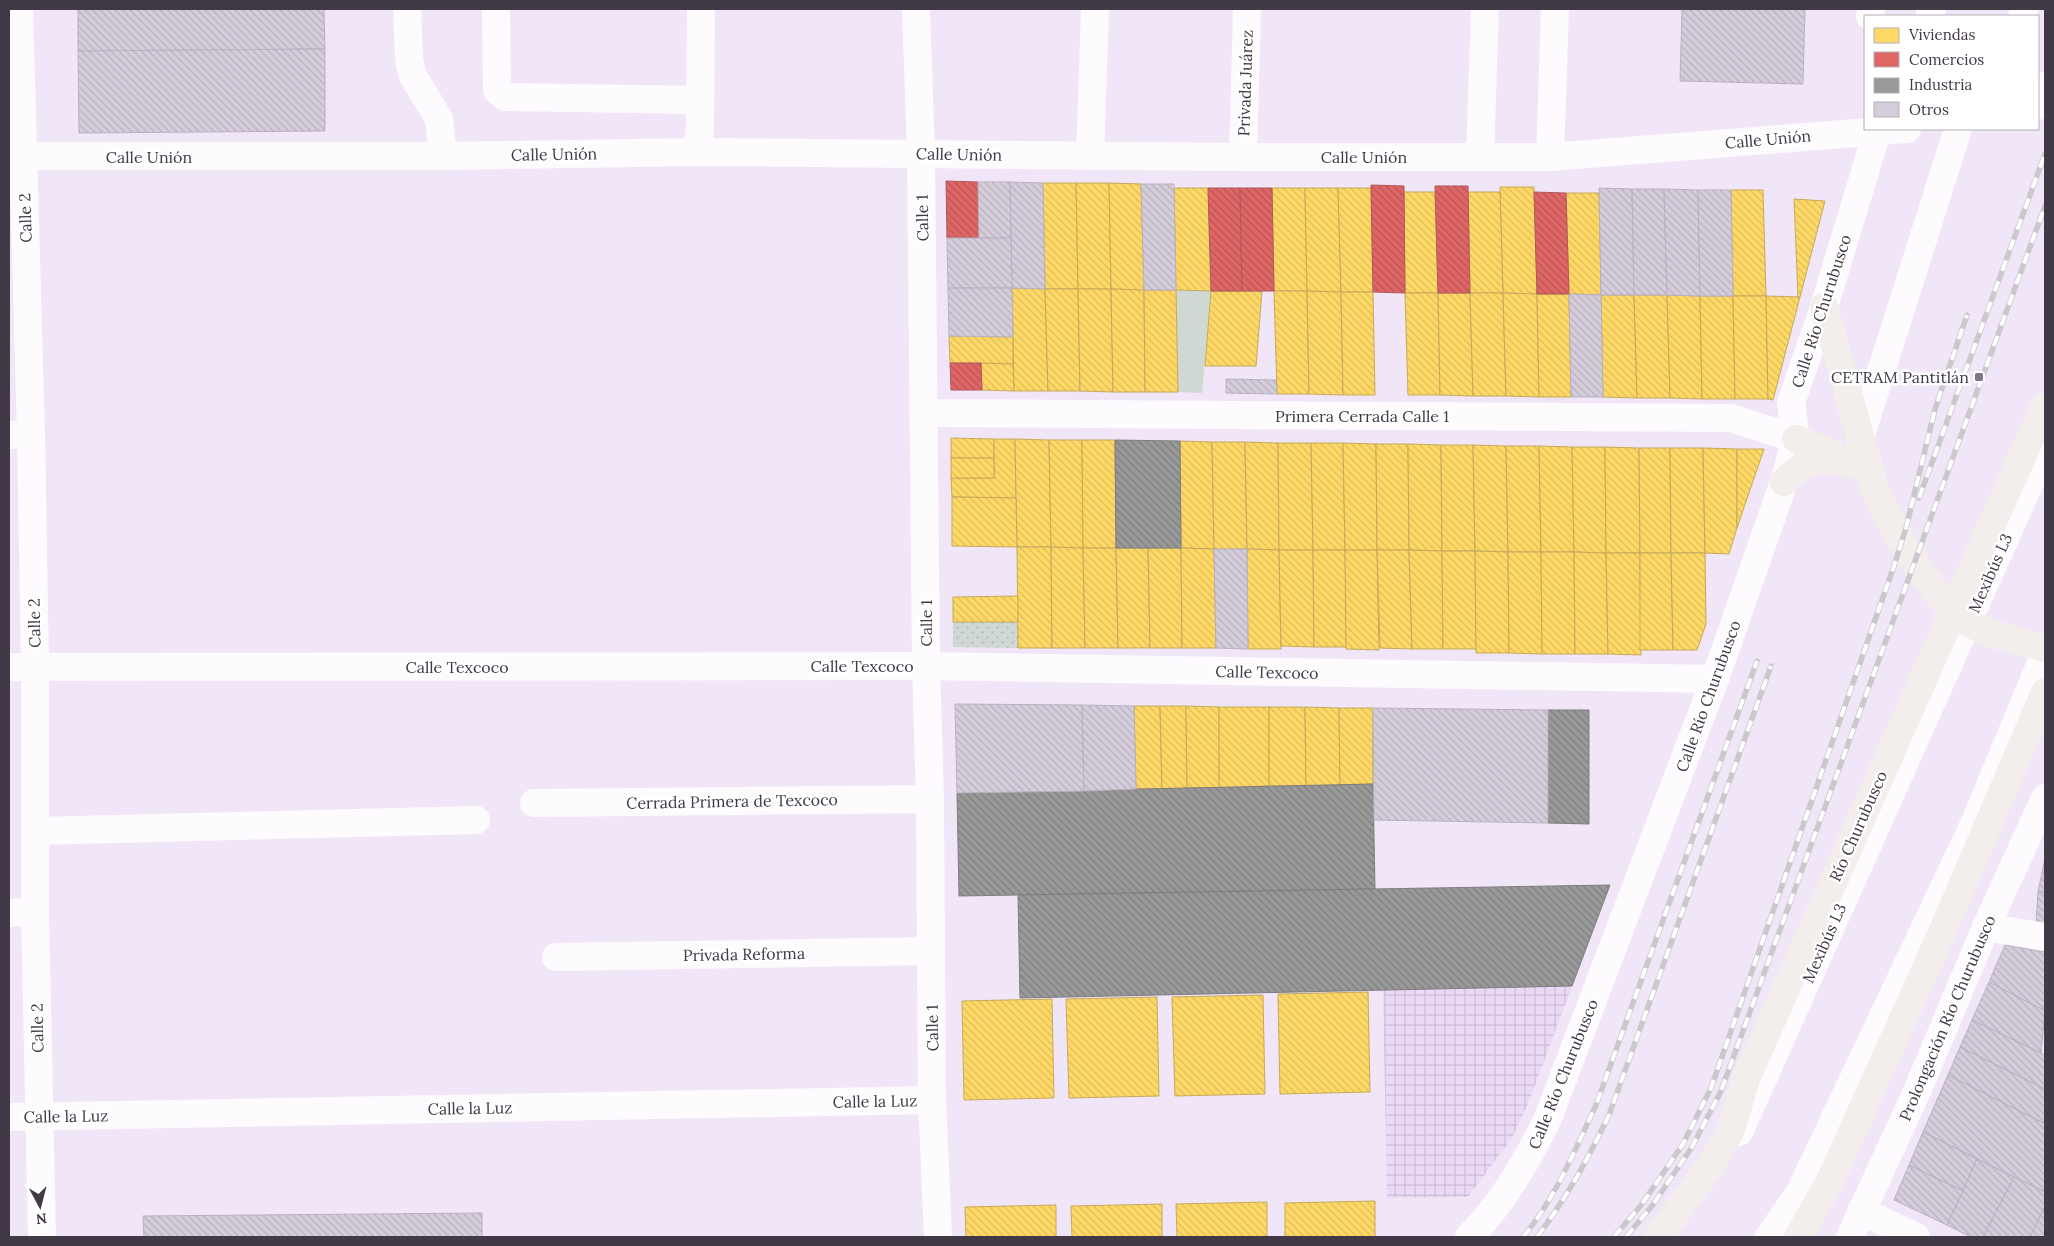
<svg xmlns="http://www.w3.org/2000/svg" width="2054" height="1246" font-family="Lora,serif">
  <defs>
    <pattern id="industrial-grid" width="8" height="8" patternUnits="userSpaceOnUse" patternTransform="scale(1.25)"><rect width="8" height="8" fill="#ebdaf7"/><path d="M0 4h8M4 0v8" fill="none" stroke="#cbbcd5"/></pattern>
    <pattern id="grass-dots" width="8" height="8" patternUnits="userSpaceOnUse" patternTransform="scale(1.25)"><rect width="8" height="8" fill="#d0d8d3"/><path d="M2 2h.1M6 6h.1" fill="none" stroke="#b4bab6" stroke-width="1.8" stroke-linecap="round"/></pattern>
    <pattern id="homes-back-hatch" width="6" height="6" patternUnits="userSpaceOnUse" patternTransform="scale(1.25)"><rect width="6" height="6" fill="#ffd966"/><path d="M-1 5l2 2M0 0l6 6M5-1l2 2" fill="none" stroke="#dcbb5a"/></pattern>
    <pattern id="shops-back-hatch" width="6" height="6" patternUnits="userSpaceOnUse" patternTransform="scale(1.25)"><rect width="6" height="6" fill="#e06666"/><path d="M-1 5l2 2M0 0l6 6M5-1l2 2" fill="none" stroke="#b75556"/></pattern>
    <pattern id="industry-back-hatch" width="6" height="6" patternUnits="userSpaceOnUse" patternTransform="scale(1.25)"><rect width="6" height="6" fill="#999"/><path d="M-1 5l2 2M0 0l6 6M5-1l2 2" fill="none" stroke="#7e7e7f"/></pattern>
    <pattern id="building-back-hatch" width="6" height="6" patternUnits="userSpaceOnUse" patternTransform="scale(1.25)"><rect width="6" height="6" fill="#d5cddb"/><path d="M-1 5l2 2M0 0l6 6M5-1l2 2" fill="none" stroke="#b8b1bd"/></pattern>
  </defs>
  <rect width="100%" height="100%" fill="#f0e6f7"/>
  <polygon fill="url(#industrial-grid)" points="1572,986 1528,1104 1512,1138 1468,1197 1387,1198 1383,990"/>
  <polygon fill="url(#grass-dots)" points="953,622 1018,622 1018,648 953,647"/>
  <polygon fill="#d0d8d3" points="1176,290 1211,291 1202,393 1178,392"/>
  <g fill="url(#homes-back-hatch)" stroke="#c6a95c">
    <polygon points="1043,183 1076,183 1078,289 1045,289"/>
    <polygon points="1076,183 1109,183 1111,289 1078,289"/>
    <polygon points="1109,183 1141,184 1144,290 1111,289"/>
    <polygon points="1500,187 1534,187 1537,294 1503,293"/>
    <polygon points="1174,188 1208,188 1211,291 1176,290"/>
    <polygon points="1272,188 1305,188 1307,291 1274,291"/>
    <polygon points="1305,188 1338,188 1341,292 1307,291"/>
    <polygon points="1338,188 1371,188 1373,292 1341,292"/>
    <polygon points="1731,190 1763,190 1766,296 1733,296"/>
    <polygon points="1404,192 1435,192 1438,293 1405,293"/>
    <polygon points="1468,192 1500,192 1503,293 1470,293"/>
    <polygon points="1566,193 1599,193 1601,295 1569,294"/>
    <polygon points="1794,199 1825,201 1800,297 1798,297"/>
    <polygon points="1012,288 1045,289 1048,391 1014,391"/>
    <polygon points="1045,289 1078,289 1080,391 1048,391"/>
    <polygon points="1078,289 1111,289 1113,392 1080,391"/>
    <polygon points="1111,289 1144,290 1145,392 1113,392"/>
    <polygon points="1144,290 1176,290 1178,392 1145,392"/>
    <polygon points="1211,291 1262,291 1256,366 1205,366"/>
    <polygon points="1274,291 1307,291 1309,394 1277,394"/>
    <polygon points="1307,291 1341,292 1343,395 1309,394"/>
    <polygon points="1341,292 1373,292 1375,395 1343,395"/>
    <polygon points="1405,293 1438,293 1440,395 1408,395"/>
    <polygon points="1438,293 1470,293 1473,396 1440,395"/>
    <polygon points="1470,293 1503,293 1506,396 1473,396"/>
    <polygon points="1503,293 1537,294 1539,397 1506,396"/>
    <polygon points="1537,294 1569,294 1571,397 1539,397"/>
    <polygon points="1601,295 1634,295 1637,398 1603,397"/>
    <polygon points="1634,295 1667,295 1670,398 1637,398"/>
    <polygon points="1667,295 1700,296 1702,399 1670,398"/>
    <polygon points="1700,296 1733,296 1735,399 1702,399"/>
    <polygon points="1733,296 1766,296 1768,399 1735,399"/>
    <polygon points="1766,296 1800,297 1773,400 1768,399"/>
    <polygon points="949,336 1013,337 1013,364 950,363"/>
    <polygon points="981,363 1013,364 1014,391 982,390"/>
    <polygon points="951,438 994,439 994,458 951,458"/>
    <polygon points="994,439 1015,439 1016,498 952,497 951,478 994,478"/>
    <polygon points="1015,439 1049,440 1051,547 1017,547"/>
    <polygon points="1049,440 1082,440 1083,548 1051,547"/>
    <polygon points="1082,440 1115,440 1116,548 1083,548"/>
    <polygon points="1180,441 1212,442 1214,549 1181,548"/>
    <polygon points="1212,442 1245,442 1247,549 1214,549"/>
    <polygon points="1245,442 1278,443 1279,550 1247,549"/>
    <polygon points="1278,443 1311,443 1313,550 1279,550"/>
    <polygon points="1311,443 1343,443 1345,550 1313,550"/>
    <polygon points="1343,443 1376,444 1377,550 1345,550"/>
    <polygon points="1376,444 1408,444 1409,550 1377,550"/>
    <polygon points="1408,444 1441,445 1442,551 1409,550"/>
    <polygon points="1441,445 1473,445 1475,551 1442,551"/>
    <polygon points="1473,445 1506,446 1508,552 1475,551"/>
    <polygon points="1506,446 1539,446 1541,552 1508,552"/>
    <polygon points="1539,446 1572,447 1574,552 1541,552"/>
    <polygon points="1572,447 1605,447 1606,553 1574,552"/>
    <polygon points="1605,447 1639,448 1640,553 1606,553"/>
    <polygon points="1639,448 1670,448 1671,553 1640,553"/>
    <polygon points="1670,448 1703,448 1705,553 1671,553"/>
    <polygon points="1703,448 1737,449 1737,528 1729,554 1705,553"/>
    <polygon points="1737,449 1764,449 1737,528"/>
    <rect x="951" y="458" width="43" height="20"/>
    <polygon points="952,497 1016,498 1017,547 952,546"/>
    <polygon points="1017,547 1051,547 1052,648 1018,648"/>
    <polygon points="1051,547 1083,548 1085,648 1052,648"/>
    <polygon points="1083,548 1116,548 1118,648 1085,648"/>
    <polygon points="1116,548 1148,548 1150,648 1118,648"/>
    <polygon points="1148,548 1181,548 1182,648 1150,648"/>
    <polygon points="1181,548 1214,549 1216,648 1182,648"/>
    <polygon points="1247,549 1279,550 1281,649 1248,649"/>
    <polygon points="1279,550 1313,550 1314,647 1281,646"/>
    <polygon points="1313,550 1345,550 1347,647 1314,647"/>
    <polygon points="1345,550 1377,550 1379,650 1346,649"/>
    <polygon points="1377,550 1409,550 1412,649 1380,648"/>
    <polygon points="1409,550 1442,551 1443,649 1412,649"/>
    <polygon points="1442,551 1475,551 1476,649 1443,649"/>
    <polygon points="1475,551 1508,552 1509,653 1476,653"/>
    <polygon points="1508,552 1541,552 1542,654 1509,653"/>
    <polygon points="1541,552 1574,552 1575,654 1542,654"/>
    <polygon points="1574,552 1606,553 1608,654 1575,654"/>
    <polygon points="1606,553 1640,553 1641,655 1608,654"/>
    <polygon points="1640,553 1671,553 1673,650 1640,650"/>
    <polygon points="1671,553 1705,553 1706,624 1697,650 1673,650"/>
    <polygon points="1018,596 1018,622 953,622 953,597"/>
    <polygon points="1134,706 1160,706 1162,789 1136,789"/>
    <polygon points="1160,706 1186,706 1187,788 1162,789"/>
    <polygon points="1186,706 1219,707 1219,788 1187,788"/>
    <polygon points="1219,707 1269,707 1269,786 1219,788"/>
    <polygon points="1269,707 1305,707 1306,786 1269,786"/>
    <polygon points="1305,707 1339,708 1340,785 1306,786"/>
    <polygon points="1339,708 1373,708 1373,784 1340,785"/>
    <polygon points="1368,992 1370,1092 1280,1094 1278,994"/>
    <polygon points="1263,995 1265,1094 1175,1096 1172,997"/>
    <polygon points="1157,997 1159,1096 1069,1098 1066,999"/>
    <polygon points="1052,999 1054,1098 964,1100 962,1001"/>
    <polygon points="1375,1201 1375,1237 1285,1237 1285,1203"/>
    <polygon points="1267,1202 1267,1237 1177,1237 1176,1204"/>
    <polygon points="1162,1204 1162,1237 1072,1237 1071,1206"/>
    <polygon points="1056,1205 1056,1237 966,1237 965,1207"/>
  </g>
  <g fill="url(#shops-back-hatch)" stroke="#b0585c">
    <polygon points="946,181 978,182 979,238 947,238"/>
    <polygon points="1371,185 1404,186 1405,293 1373,292"/>
    <polygon points="1435,186 1468,186 1470,293 1438,293"/>
    <polygon points="1208,188 1240,188 1242,291 1211,291"/>
    <polygon points="1240,188 1272,188 1274,291 1242,291"/>
    <polygon points="1534,192 1566,193 1569,294 1537,294"/>
    <polygon points="950,363 981,363 982,390 951,390"/>
  </g>
  <g fill="url(#industry-back-hatch)" stroke="#7f7c80">
    <polygon points="1115,440 1180,441 1181,548 1116,548"/>
    <polygon points="1548,710 1589,710 1589,824 1548,823"/>
    <polygon points="1373,784 1375,889 959,896 957,793"/>
    <polygon points="1610,885 1572,986 1020,998 1018,895"/>
  </g>
  <g fill="url(#building-back-hatch)" stroke="#b9b1bf">
    <polygon points="78,9 324,9 325,49 78,51"/>
    <polygon points="1682,9 1805,9 1803,84 1680,81"/>
    <polygon points="325,49 325,131 79,133 78,51"/>
    <polygon points="978,182 1010,182 1011,238 979,238"/>
    <polygon points="1010,182 1043,183 1045,289 1012,288"/>
    <polygon points="1141,184 1174,184 1176,290 1144,290"/>
    <polygon points="1599,188 1632,189 1634,295 1601,295"/>
    <polygon points="1632,189 1664,189 1667,295 1634,295"/>
    <polygon points="1664,189 1698,190 1700,296 1667,295"/>
    <polygon points="1698,190 1731,190 1733,296 1700,296"/>
    <polygon points="947,238 1011,238 1012,288 948,288"/>
    <polygon points="948,288 1012,288 1013,337 949,336"/>
    <polygon points="1569,294 1601,295 1603,397 1571,397"/>
    <polygon points="1226,379 1276,380 1277,394 1226,393"/>
    <polygon points="1214,549 1247,549 1248,649 1216,648"/>
    <polygon points="955,704 1082,705 1084,791 957,793"/>
    <polygon points="1082,705 1134,706 1136,789 1084,791"/>
    <polygon points="1373,708 1548,710 1548,823 1374,820"/>
    <polygon points="2045,858 2045,892 2038,892"/>
    <polygon points="2038,892 2045,892 2045,925 2036,925"/>
    <polygon points="2005,945 2045,952 2045,1011 1989,982"/>
    <polygon points="1989,982 2045,1011 2041,1053 1972,1020"/>
    <polygon points="1972,1020 2045,1055 2045,1089 1960,1047"/>
    <polygon points="1960,1047 2045,1089 2045,1124 1948,1075"/>
    <polygon points="1948,1075 2045,1124 2045,1192 1923,1132"/>
    <polygon points="1923,1132 1977,1159 1963,1191 1909,1165"/>
    <polygon points="1977,1159 2014,1177 1983,1237 1971,1237 1947,1225"/>
    <polygon points="1909,1165 1963,1191 1947,1225 1894,1200"/>
    <polygon points="2014,1177 2045,1192 2045,1206 2030,1237 1983,1237"/>
    <polygon points="2045,1206 2045,1237 2030,1237"/>
    <polygon points="482,1213 482,1237 144,1237 143,1216"/>
  </g>
  <g fill="none" stroke-linecap="round" stroke-linejoin="round">
    <g stroke="#fdfbfe" stroke-width="28">
      <polyline points="19,9 31,434 35,667 35,912 42,1237"/>
      <polyline points="407,9 409,58 412,74 439,119 443,156"/>
      <polyline points="496,9 497,90 505,97 700,100"/>
      <polyline points="916,9 921,154 926,666 930,799 932,1100 938,1237"/>
      <polyline points="1870,16 1871,9"/>
      <polyline points="1929,16 1932,9"/>
      <polyline points="2022,16 2024,9"/>
      <polyline points="2038,106 2045,86"/>
      <polyline points="697,152 700,129 701,9"/>
      <polyline points="9,156 443,156 697,152 1243,157 1550,157 1907,129"/>
      <polyline points="1090,156 1095,9"/>
      <polyline points="1243,157 1247,9"/>
      <polyline points="1480,157 1485,9"/>
      <polyline points="1550,157 1555,9"/>
      <polyline points="924,413 1731,418 1796,439"/>
      <polyline points="9,435 31,434"/>
      <polyline points="1860,438 1958,129"/>
      <polyline points="9,667 926,666 1715,679"/>
      <polyline points="534,803 930,799"/>
      <polyline points="35,831 476,820"/>
      <polyline points="9,913 35,912"/>
      <polyline points="1986,927 2045,937"/>
      <polyline points="556,957 931,951"/>
      <polyline points="9,1117 932,1100"/>
      <polyline points="1739,1132 2045,449"/>
      <polyline points="1861,1211 1916,1237"/>
      <path d="M1469,1237C1503,1203 1527,1161 1548,1118L1715,679L1784,482L1796,439L1791,403L1824,307L1878,129"/>
      <polyline points="1769,1237 1800,1192 1975,822 2045,653"/>
      <polyline points="1850,1237 1918,1089 1986,927 2045,798"/>
    </g>
    <g stroke="#f3eeeb" stroke-width="28">
      <path d="M1824,307L1876,493C1894,531 1933,601 1969,623C1992,636 2020,642 2045,648"/>
      <polyline points="1796,439 1844,458"/>
      <path d="M1784,482C1790,476 1798,468 1806,464C1826,456 1849,463 1868,468"/>
      <polyline points="1658,1237 1707,1171 1731,1130 1746,1079 2045,405"/>
      <polyline points="1798,1237 1829,1183 1940,937 2045,692"/>
    </g>
    <defs>
      <g id="rail">
        <polyline points="1919,498 2045,154"/>
        <path d="M1523,1237C1555,1199 1575,1150 1596,1105L1757,661"/>
        <path d="M1537,1237C1567,1197 1587,1161 1609,1115L1771,666"/>
        <polyline points="1614,1237 1642,1204 1683,1144 1711,1088 1894,566 1906,528 1935,409 1967,315"/>
        <polyline points="1626,1237 1652,1206 1692,1147 1721,1091 2045,206"/>
      </g>
    </defs>
    <use href="#rail" stroke="#cbc8cd" stroke-width="5.5"/>
    <use href="#rail" stroke="#fff" stroke-width="4" stroke-dasharray="11" stroke-linecap="butt"/>
  </g>
  <rect fill="#7e7684" stroke="#fff" stroke-width="2" x="1974" y="372" width="10" height="10" rx="2.5"/>
  <g text-anchor="middle" dominant-baseline="central" stroke-width="5" stroke-linejoin="round" paint-order="stroke">
    <g font-size="16" fill="#413946" stroke="#fff">
      <text transform="translate(1245 83) rotate(-88)">Privada Juárez</text>
      <text transform="translate(1768 139) rotate(-5)">Calle Unión</text>
      <text transform="translate(554 154) rotate(-1)">Calle Unión</text>
      <text transform="translate(959 154) rotate(1)">Calle Unión</text>
      <text x="149" y="157">Calle Unión</text>
      <text x="1364" y="157">Calle Unión</text>
      <text transform="translate(25 218) rotate(-92)">Calle 2</text>
      <text transform="translate(922 218) rotate(-91)">Calle 1</text>
      <text transform="translate(1821 311) rotate(-72)">Calle Río Churubusco</text>
      <text x="1362" y="416">Primera Cerrada Calle 1</text>
      <text transform="translate(1990 573) rotate(-66)">Mexibús L3</text>
      <text transform="translate(34 623) rotate(-91)">Calle 2</text>
      <text transform="translate(926 623) rotate(-90)">Calle 1</text>
      <text x="862" y="666">Calle Texcoco</text>
      <text x="457" y="667">Calle Texcoco</text>
      <text transform="translate(1267 672) rotate(1)">Calle Texcoco</text>
      <text transform="translate(1708 696) rotate(-70)">Calle Río Churubusco</text>
      <text transform="translate(732 801) rotate(-1)">Cerrada Primera de Texcoco</text>
      <text transform="translate(1858 826) rotate(-66)">Río Churubusco</text>
      <text transform="translate(1824 943) rotate(-66)">Mexibús L3</text>
      <text transform="translate(744 954) rotate(-1)">Privada Reforma</text>
      <text transform="translate(1947 1018) rotate(-67)">Prolongación Río Churubusco</text>
      <text transform="translate(37 1028) rotate(-91)">Calle 2</text>
      <text transform="translate(932 1028) rotate(-91)">Calle 1</text>
      <text transform="translate(1563 1074) rotate(-68)">Calle Río Churubusco</text>
      <text transform="translate(875 1101) rotate(-1)">Calle la Luz</text>
      <text transform="translate(470 1108) rotate(-1)">Calle la Luz</text>
      <text transform="translate(66 1116) rotate(-1)">Calle la Luz</text>
    </g>
    <g font-size="16" fill="#413946" stroke="#fff" text-anchor="end">
      <text x="1969" y="377">CETRAM Pantitlán</text>
    </g>
  </g>
  <rect width="2054" height="1246" fill="none" stroke="#413946" stroke-width="20"/>
  <rect x="1864" y="15" width="175" height="115" fill="#ffffff" stroke="#b3b0b5"/>
  <rect x="1874" y="28" width="25" height="15" fill="#ffd966" stroke="#b3b0b5"/>
  <text x="1909" y="40" font-size="15" fill="#413946">Viviendas</text>
  <rect x="1874" y="52" width="25" height="15" fill="#e06666" stroke="#b3b0b5"/>
  <text x="1909" y="65" font-size="15" fill="#413946">Comercios</text>
  <rect x="1874" y="78" width="25" height="15" fill="#999999" stroke="#b3b0b5"/>
  <text x="1909" y="90" font-size="15" fill="#413946">Industria</text>
  <rect x="1874" y="102" width="25" height="15" fill="#d5cddb" stroke="#b3b0b5"/>
  <text x="1909" y="115" font-size="15" fill="#413946">Otros</text>
  <g transform="translate(40 1206) rotate(173)" stroke="#ffffff" stroke-width="4" paint-order="stroke">
  <path d="M0-4L9 19L0 12L-9 19Z" fill="#413946"/>
  <text y="-8" font-size="14" font-weight="bold" text-anchor="middle" fill="#413946">N</text>
  </g>
</svg>
